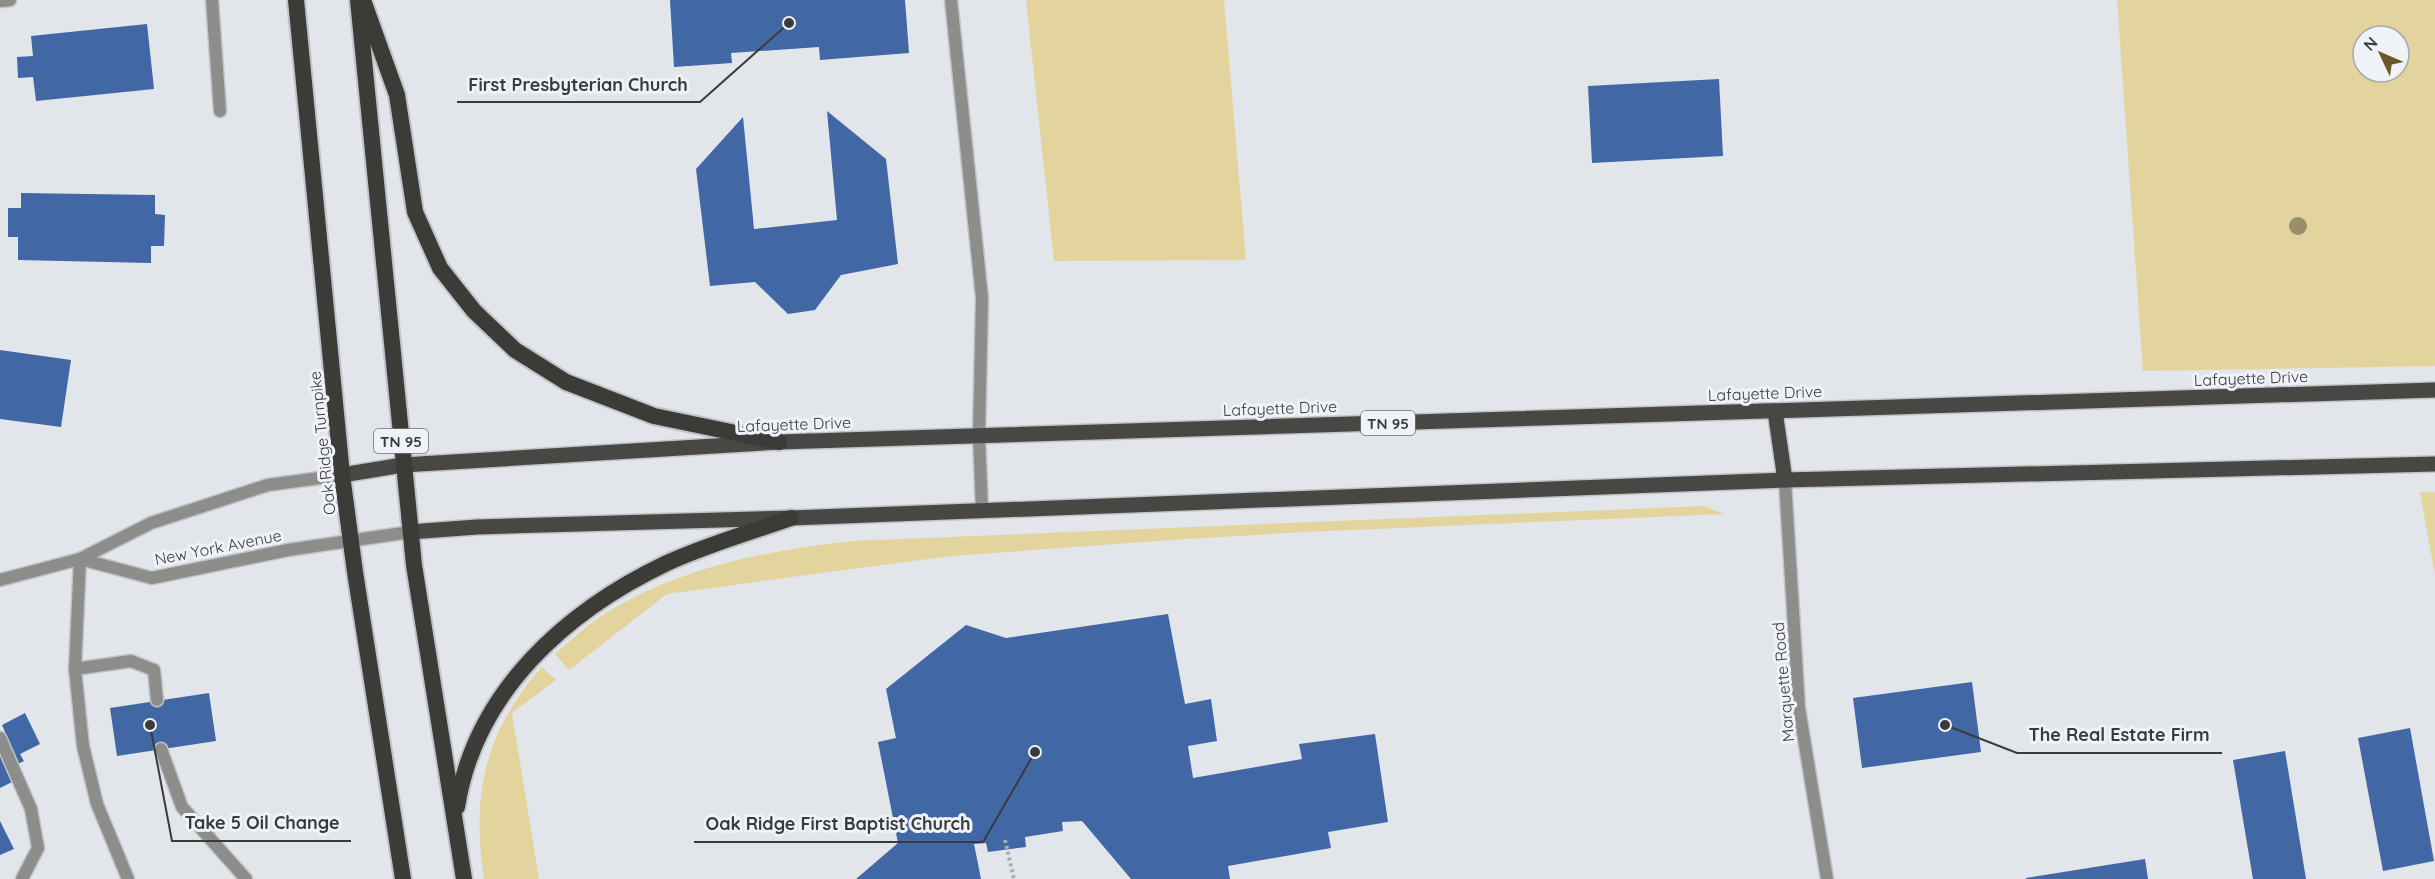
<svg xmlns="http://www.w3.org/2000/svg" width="2435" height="879" font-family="Quicksand,sans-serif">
  <rect width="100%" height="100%" fill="#e2e5ea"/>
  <g fill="#e3d39c" fill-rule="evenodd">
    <polygon points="1026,0 1224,0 1246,260 1054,261"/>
    <path d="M2117,0H2435V366L2143,371ZM2363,36H2399V72H2363Z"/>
    <polygon points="2420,492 2435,492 2435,575"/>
    <path d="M1704,506L1724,514L1305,532L1186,539L951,556L814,574L667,594L569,670L555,654C568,643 582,629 597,619C674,568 763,551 852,541Z"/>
    <path d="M542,667L556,680L512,713L539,879H484C471,795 485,731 542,667Z"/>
  </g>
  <g fill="#4167a5">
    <polygon points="670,0 905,0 909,53 820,60 819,47 731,53 732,63 674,67"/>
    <polygon points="147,24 154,89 36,101 33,77 18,78 17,57 33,56 31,36"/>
    <polygon points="1719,79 1723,156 1592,163 1588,86"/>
    <polygon points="827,111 886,159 898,264 841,275 815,310 788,314 755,282 710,286 696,169 743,117 754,229 837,220"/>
    <polygon points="21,193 155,195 155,214 165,215 164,246 151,246 151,263 18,260 18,237 8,237 8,208 21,208"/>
    <polygon points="0,350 71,360 61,427 0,419"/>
    <polygon points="1168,614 1185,704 1211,699 1217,741 1188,746 1193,778 1302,759 1299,744 1375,734 1388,822 1328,832 1331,848 1228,866 1230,879 1131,879 1082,821 1062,822 1063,831 1025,837 1026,847 988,852 986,843 974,844 981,879 856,879 898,843 878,742 896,738 886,689 966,625 1006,638"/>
    <polygon points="1972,682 1981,752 1862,768 1853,698"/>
    <polygon points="209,693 216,741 117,756 110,708"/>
    <polygon points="25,713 40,744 20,754 24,761 6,770 12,782 0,788 0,734 5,732 2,725"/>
    <polygon points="2410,728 2434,861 2383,871 2358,738"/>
    <polygon points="2285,751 2306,879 2253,879 2233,760"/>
    <polygon points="0,821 14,849 0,855"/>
    <polygon points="2145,859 2148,879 2026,879 2026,878"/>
  </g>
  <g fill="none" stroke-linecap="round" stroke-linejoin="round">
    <defs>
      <g id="service">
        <polyline points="212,0 220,111"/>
        <polyline points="951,0 982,298 979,436 982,510"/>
        <polyline points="0,1 10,0"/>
        <polyline points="80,559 75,669 83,746 97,804 128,879"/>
        <polyline points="75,669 131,661 154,670 157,700"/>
        <polyline points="0,738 31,809 38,848 22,879"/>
        <polyline points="161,749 182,807 246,879"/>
      </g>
      <polyline id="minor" points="1785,480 1799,708 1827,879"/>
      <g id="tertiary">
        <polyline points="80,559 151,523 268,485 342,475"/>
        <polyline points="0,580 80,559 152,578 288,550 410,532"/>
      </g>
      <g id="primary">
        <polyline points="1775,411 1785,480"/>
        <polyline points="342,475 403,465 779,442 2435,390"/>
        <polyline points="410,532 477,527 791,518 1785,480 2435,464"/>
      </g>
      <g id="trunk">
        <polyline points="296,0 342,475 355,572 403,879"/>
        <polyline points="358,0 414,565 464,879"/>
        <polyline points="364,3 397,95 415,212 440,268 474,311 515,350 566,382 654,416 779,442"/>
        <path d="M457,807C475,692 566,611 667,563C706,545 751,532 791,518"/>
      </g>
    </defs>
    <use href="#service" stroke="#c0c3c7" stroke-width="15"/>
    <use href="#minor" stroke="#c0c3c7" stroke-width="15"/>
    <use href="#tertiary" stroke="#c0c3c7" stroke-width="15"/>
    <use href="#primary" stroke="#c0c3c7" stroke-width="18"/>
    <use href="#trunk" stroke="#c0c3c7" stroke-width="20"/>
    <polyline stroke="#aaacb0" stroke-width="4" stroke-dasharray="3 3" stroke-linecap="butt" points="1005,840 1014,879"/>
    <use href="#service" stroke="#8d8d8b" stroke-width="12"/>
    <use href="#minor" stroke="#8d8d8b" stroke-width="12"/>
    <use href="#tertiary" stroke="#8d8d8b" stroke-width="12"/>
    <use href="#primary" stroke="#484743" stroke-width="15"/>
    <use href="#trunk" stroke="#3c3b37" stroke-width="16"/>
  </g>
  <circle fill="#978f69" cx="2298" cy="226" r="9"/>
  <g text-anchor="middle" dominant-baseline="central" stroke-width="6" stroke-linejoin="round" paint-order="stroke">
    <g fill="#eff2f7" stroke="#707174" stroke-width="1.5">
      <rect x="1361" y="411" width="54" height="24" rx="4.5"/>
      <rect x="374" y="429" width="54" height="24" rx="4.5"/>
    </g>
    <g font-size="15" font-weight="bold" fill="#393a3c">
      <text x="1388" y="423">TN 95</text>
      <text x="401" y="441">TN 95</text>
    </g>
    <g font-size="16" fill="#393a3c" stroke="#eff2f7">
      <text transform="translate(2251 378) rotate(-2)">Lafayette Drive</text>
      <text transform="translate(1765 393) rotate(-2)">Lafayette Drive</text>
      <text transform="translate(1280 408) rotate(-2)">Lafayette Drive</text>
      <text transform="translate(794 424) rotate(-2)">Lafayette Drive</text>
      <text transform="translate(322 443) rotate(-96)">Oak Ridge Turnpike</text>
      <text transform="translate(218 547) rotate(-11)">New York Avenue</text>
      <text transform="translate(1783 682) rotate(-95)">Marquette Road</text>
    </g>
  </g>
  <path fill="none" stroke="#393a3c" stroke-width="2" d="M789 23L700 102H457M1945 725L2017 753H2222M150 725L172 841H351M1035 752L983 842H694"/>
  <g fill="#393a3c" stroke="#eff2f7" stroke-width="2">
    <circle cx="789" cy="23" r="6"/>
    <circle cx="1945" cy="725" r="6"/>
    <circle cx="150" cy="725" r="6"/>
    <circle cx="1035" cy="752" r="6"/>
  </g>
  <g font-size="18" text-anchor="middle" font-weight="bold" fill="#393a3c" stroke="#eff2f7" stroke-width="6" stroke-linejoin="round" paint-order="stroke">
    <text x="578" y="91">First Presbyterian Church</text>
    <text x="2119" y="741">The Real Estate Firm</text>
    <text x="262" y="829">Take 5 Oil Change</text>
    <text x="838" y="830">Oak Ridge First Baptist Church</text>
  </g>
  <g transform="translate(2381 54) rotate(314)"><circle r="28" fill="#eff2f7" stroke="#a6a8ac" stroke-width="1.5"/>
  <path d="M0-4.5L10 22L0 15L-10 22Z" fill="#685a27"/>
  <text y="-9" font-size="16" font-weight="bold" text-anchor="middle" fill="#393a3c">N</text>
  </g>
</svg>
